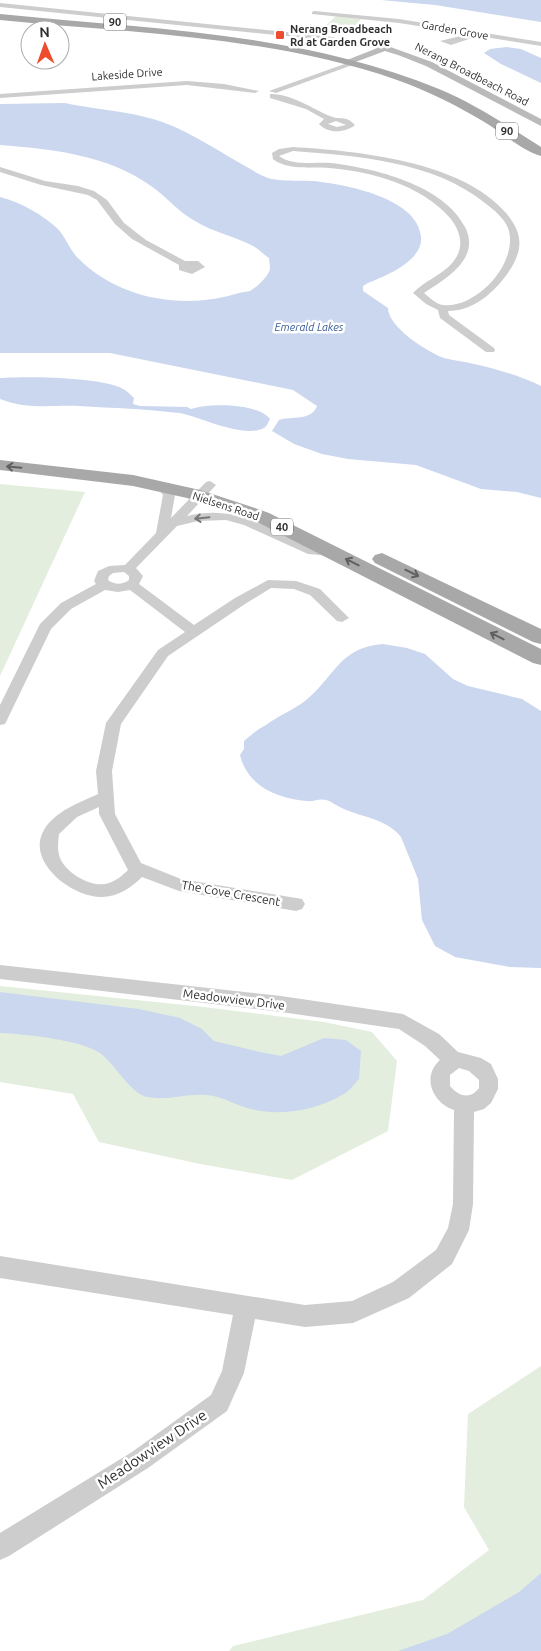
<svg xmlns="http://www.w3.org/2000/svg" width="541" height="1651" font-family="Ubuntu,sans-serif">
  <rect width="100%" height="100%" fill="#fff"/>
  <g fill="#e3eede">
    <polygon points="336,16 360,19 361,19 347,34 318,33"/>
    <polygon points="0,484 85,492 0,676"/>
    <polygon points="0,986 204,1007 324,1022 372,1032 397,1061 388,1131 292,1180 200,1164 99,1142 73,1094 0,1082"/>
    <polygon points="541,1366 541,1651 229,1651 233,1646 423,1600 489,1550 464,1507 468,1414"/>
  </g>
  <g fill="#cad7ee">
    <polygon points="381,0 541,0 541,22 435,5"/>
    <polygon points="507,47 521,49 541,58 541,83 501,64 484,53 490,49"/>
    <path d="M65,103C103,111 139,111 175,127C199,138 222,153 245,166C252,170 260,175 268,178C282,182 299,180 313,181C345,184 417,198 421,236C424,261 385,276 368,283L363,286V291L388,308C388,327 427,352 444,358C454,361 464,361 474,364C496,369 521,376 541,386V498L517,492L481,489L416,465L348,459L322,454L294,444L272,431L279,420C291,416 312,421 317,406L293,390L110,353H0V197C23,203 42,215 57,228C66,237 70,251 79,259C120,300 185,310 239,293C242,292 247,292 250,291C257,287 268,277 270,269C270,265 269,260 269,258C264,255 258,248 251,245C233,236 213,232 195,221C178,212 167,197 151,186C108,155 52,149 0,145V104Z"/>
    <path d="M0,378C27,376 95,377 119,387C125,389 130,394 134,398L133,404L140,406L187,407L191,409C209,403 258,403 270,419C268,423 267,426 264,428C243,439 199,416 179,413C146,409 113,408 79,406C51,405 28,410 0,399Z"/>
    <path d="M383,644L407,648L425,654L453,679L468,686L522,699L541,711V968L510,967L455,957L435,946L422,920L418,879L401,837C386,817 356,817 336,805C332,803 331,801 326,800C319,798 314,802 307,801C278,799 247,786 240,755L244,749V741C251,735 258,729 266,725C278,716 293,710 305,701C336,676 338,648 383,644Z"/>
    <path d="M0,992L139,1009L180,1018L202,1029L214,1041L260,1052L281,1056L324,1038L346,1040L361,1051L359,1079C354,1084 349,1092 342,1095C315,1111 277,1117 247,1108C234,1104 221,1096 207,1095C187,1093 166,1101 147,1097C130,1093 115,1064 100,1053C82,1040 23,1034 0,1033Z"/>
    <polygon points="541,1573 541,1651 398,1651 447,1634 519,1592"/>
  </g>
  <g fill="none" stroke-linecap="round" stroke-linejoin="round">
    <g fill="#cdcdcd" fill-rule="evenodd">
      <polygon points="0,3 326,36 388,48 385,50 326,40 0,7"/>
      <polygon points="314,11 399,19 541,42 541,46 478,36 451,45 440,41 469,34 399,23 312,14 312,12"/>
      <polygon points="353,61 355,62 355,64 276,93 269,91"/>
      <polygon points="187,81 224,84 259,91 255,93 187,85 0,98 0,94"/>
      <path d="M270,94C290,93 313,109 330,116C340,121 345,114 355,125C345,133 328,134 319,124L324,119L306,109L270,98ZM336,121L346,125L337,127L328,124Z"/>
      <path d="M293,147C357,151 462,161 506,213C526,236 522,254 505,277C491,295 472,311 448,311L449,315L494,348L495,350L494,352H486L440,318L438,310L426,304L413,293C426,279 447,274 457,256C464,243 459,229 450,218C422,185 370,171 329,168C312,167 286,170 273,159L272,153L279,149ZM293,151C357,156 433,161 485,203C494,210 504,218 508,228C520,261 477,309 443,305C436,304 430,298 424,293C447,278 481,258 465,227C444,185 374,168 331,163C316,162 292,166 279,156Z"/>
      <polygon points="0,167 45,181 78,186 94,191 107,200 124,223 146,240 185,261 198,261 205,267 192,274 179,270 179,265 132,239 115,224 97,200 88,195 41,185 0,172"/>
      <path d="M210,481L216,485L187,516C236,504 265,528 308,545C317,549 331,544 337,552L331,556L308,554L244,525L226,520L198,521L177,526L136,568L143,576L139,584L194,625L235,598L268,580L296,581L320,589L349,618L342,622L337,621L310,595L294,589L271,588L245,604L168,656L121,724L112,771L115,814L141,863L181,879L302,899L305,904L302,909L296,911L179,891L142,877C132,887 118,897 102,897C73,898 25,862 44,830C55,811 79,803 98,794L96,771L106,723L158,650L185,632L130,590L118,592L105,590L71,609L51,629L7,720L5,724L0,725V705L40,624L61,603L96,584L94,581L98,571L109,566L125,565L156,533L163,495L156,486L158,483H166L175,495L171,518L206,482ZM124,572L129,576V580C122,585 115,585 108,580L109,576L113,573ZM99,807V814L128,870C123,875 116,881 109,883C92,889 66,873 60,858C57,850 58,842 59,834L77,817Z"/>
      <path d="M0,965L281,996L403,1014L439,1034L458,1052L481,1058L491,1064L498,1079V1089L491,1103L484,1109L474,1112L473,1204L469,1230L452,1264L409,1298L353,1323L305,1327L255,1319L244,1373L227,1411L148,1468L9,1556L0,1560V1533L132,1452L211,1395L222,1371L233,1315L0,1278V1256L305,1305L352,1301L393,1282L436,1250L448,1228L453,1204L454,1110C433,1103 421,1077 440,1060L425,1046L399,1029L281,1012L0,979ZM459,1068L469,1071L479,1080V1088C470,1100 458,1096 450,1086V1075Z"/>
    </g>
    <polygon fill="#bababa" fill-rule="evenodd" points="385,45 432,62 541,119 541,126 426,66 398,55 385,51 350,64 344,64 342,62"/>
    <g fill="#a8a8a8" fill-rule="evenodd">
      <path d="M0,14C147,29 300,32 439,89C475,104 508,126 541,147V156C524,152 501,132 486,123C458,106 428,91 397,80C271,36 132,33 0,20Z"/>
      <polygon points="0,460 133,475 200,490 255,508 269,513 541,649 541,665 533,663 255,521 242,516 187,498 133,486 0,470"/>
      <polygon points="382,553 541,629 541,644 533,642 375,563 372,559 375,555"/>
    </g>
  </g>
  <defs><path id="oneway-shaft" d="M-6 0H5M1.5-3L5.5 0L1.5 3" fill="none" stroke-width="1.6" stroke-linecap="round" stroke-linejoin="round" transform="scale(1.25)"/></defs>
  <g stroke="#606060">
    <use href="#oneway-shaft" transform="translate(14 467) rotate(-175)"/>
    <use href="#oneway-shaft" transform="translate(352 562) rotate(-153)"/>
    <use href="#oneway-shaft" transform="translate(412 573) rotate(26)"/>
    <use href="#oneway-shaft" transform="translate(497 636) rotate(-153)"/>
  </g>
  <use stroke="#777" href="#oneway-shaft" transform="translate(202 518) rotate(174)"/>
  <rect fill="#ed4c2d" stroke="#fff" stroke-width="2" x="275" y="30" width="10" height="10" rx="2.5"/>
  <g text-anchor="middle" dominant-baseline="central" stroke-width="5" stroke-linejoin="round" paint-order="stroke">
    <g fill="#fff" stroke="#6e6e6e" stroke-width="1">
      <rect x="104" y="13.5" width="22" height="17" rx="4"/>
      <rect x="496" y="122.5" width="22" height="17" rx="4"/>
      <rect x="271" y="518.5" width="22" height="17" rx="4"/>
    </g>
    <g font-size="11" font-weight="bold" fill="#303030">
      <text x="115" y="22">90</text>
      <text x="507" y="131">90</text>
      <text x="282" y="527">40</text>
    </g>
    <g font-size="11" font-weight="bold" fill="#303030" stroke="#fff" text-anchor="start">
      <text x="290" y="29">Nerang Broadbeach<tspan x="290" dy="13">Rd at Garden Grove</tspan></text>
    </g>
    <g font-size="11" fill="#303030" stroke="#fff">
      <text transform="translate(455 30) rotate(10)">Garden Grove</text>
      <text transform="translate(127 74) rotate(-4)">Lakeside Drive</text>
      <text transform="translate(472 74) rotate(27)">Nerang Broadbeach Road</text>
      <text transform="translate(226 506) rotate(18)">Nielsens Road</text>
    </g>
    <g font-size="11" font-style="italic" fill="#3a5d97" stroke="#fff">
      <text x="309" y="327">Emerald Lakes</text>
    </g>
    <g font-size="12" fill="#303030" stroke="#fff">
      <text transform="translate(231 893) rotate(10)">The Cove Crescent</text>
      <text transform="translate(234 999) rotate(7)">Meadowview Drive</text>
    </g>
    <g font-size="15" fill="#303030" stroke="#fff">
      <text transform="translate(152 1449) rotate(-34)">Meadowview Drive</text>
    </g>
  </g>
  <g transform="translate(45 45) rotate(358)"><circle r="24" fill="#ffffff" stroke="#acacac"/>
  <path d="M0-4L9 19L0 12L-9 19Z" fill="#ed4c2d"/>
  <text y="-8" font-size="14" font-weight="bold" text-anchor="middle" fill="#303030">N</text>
  </g>
</svg>
